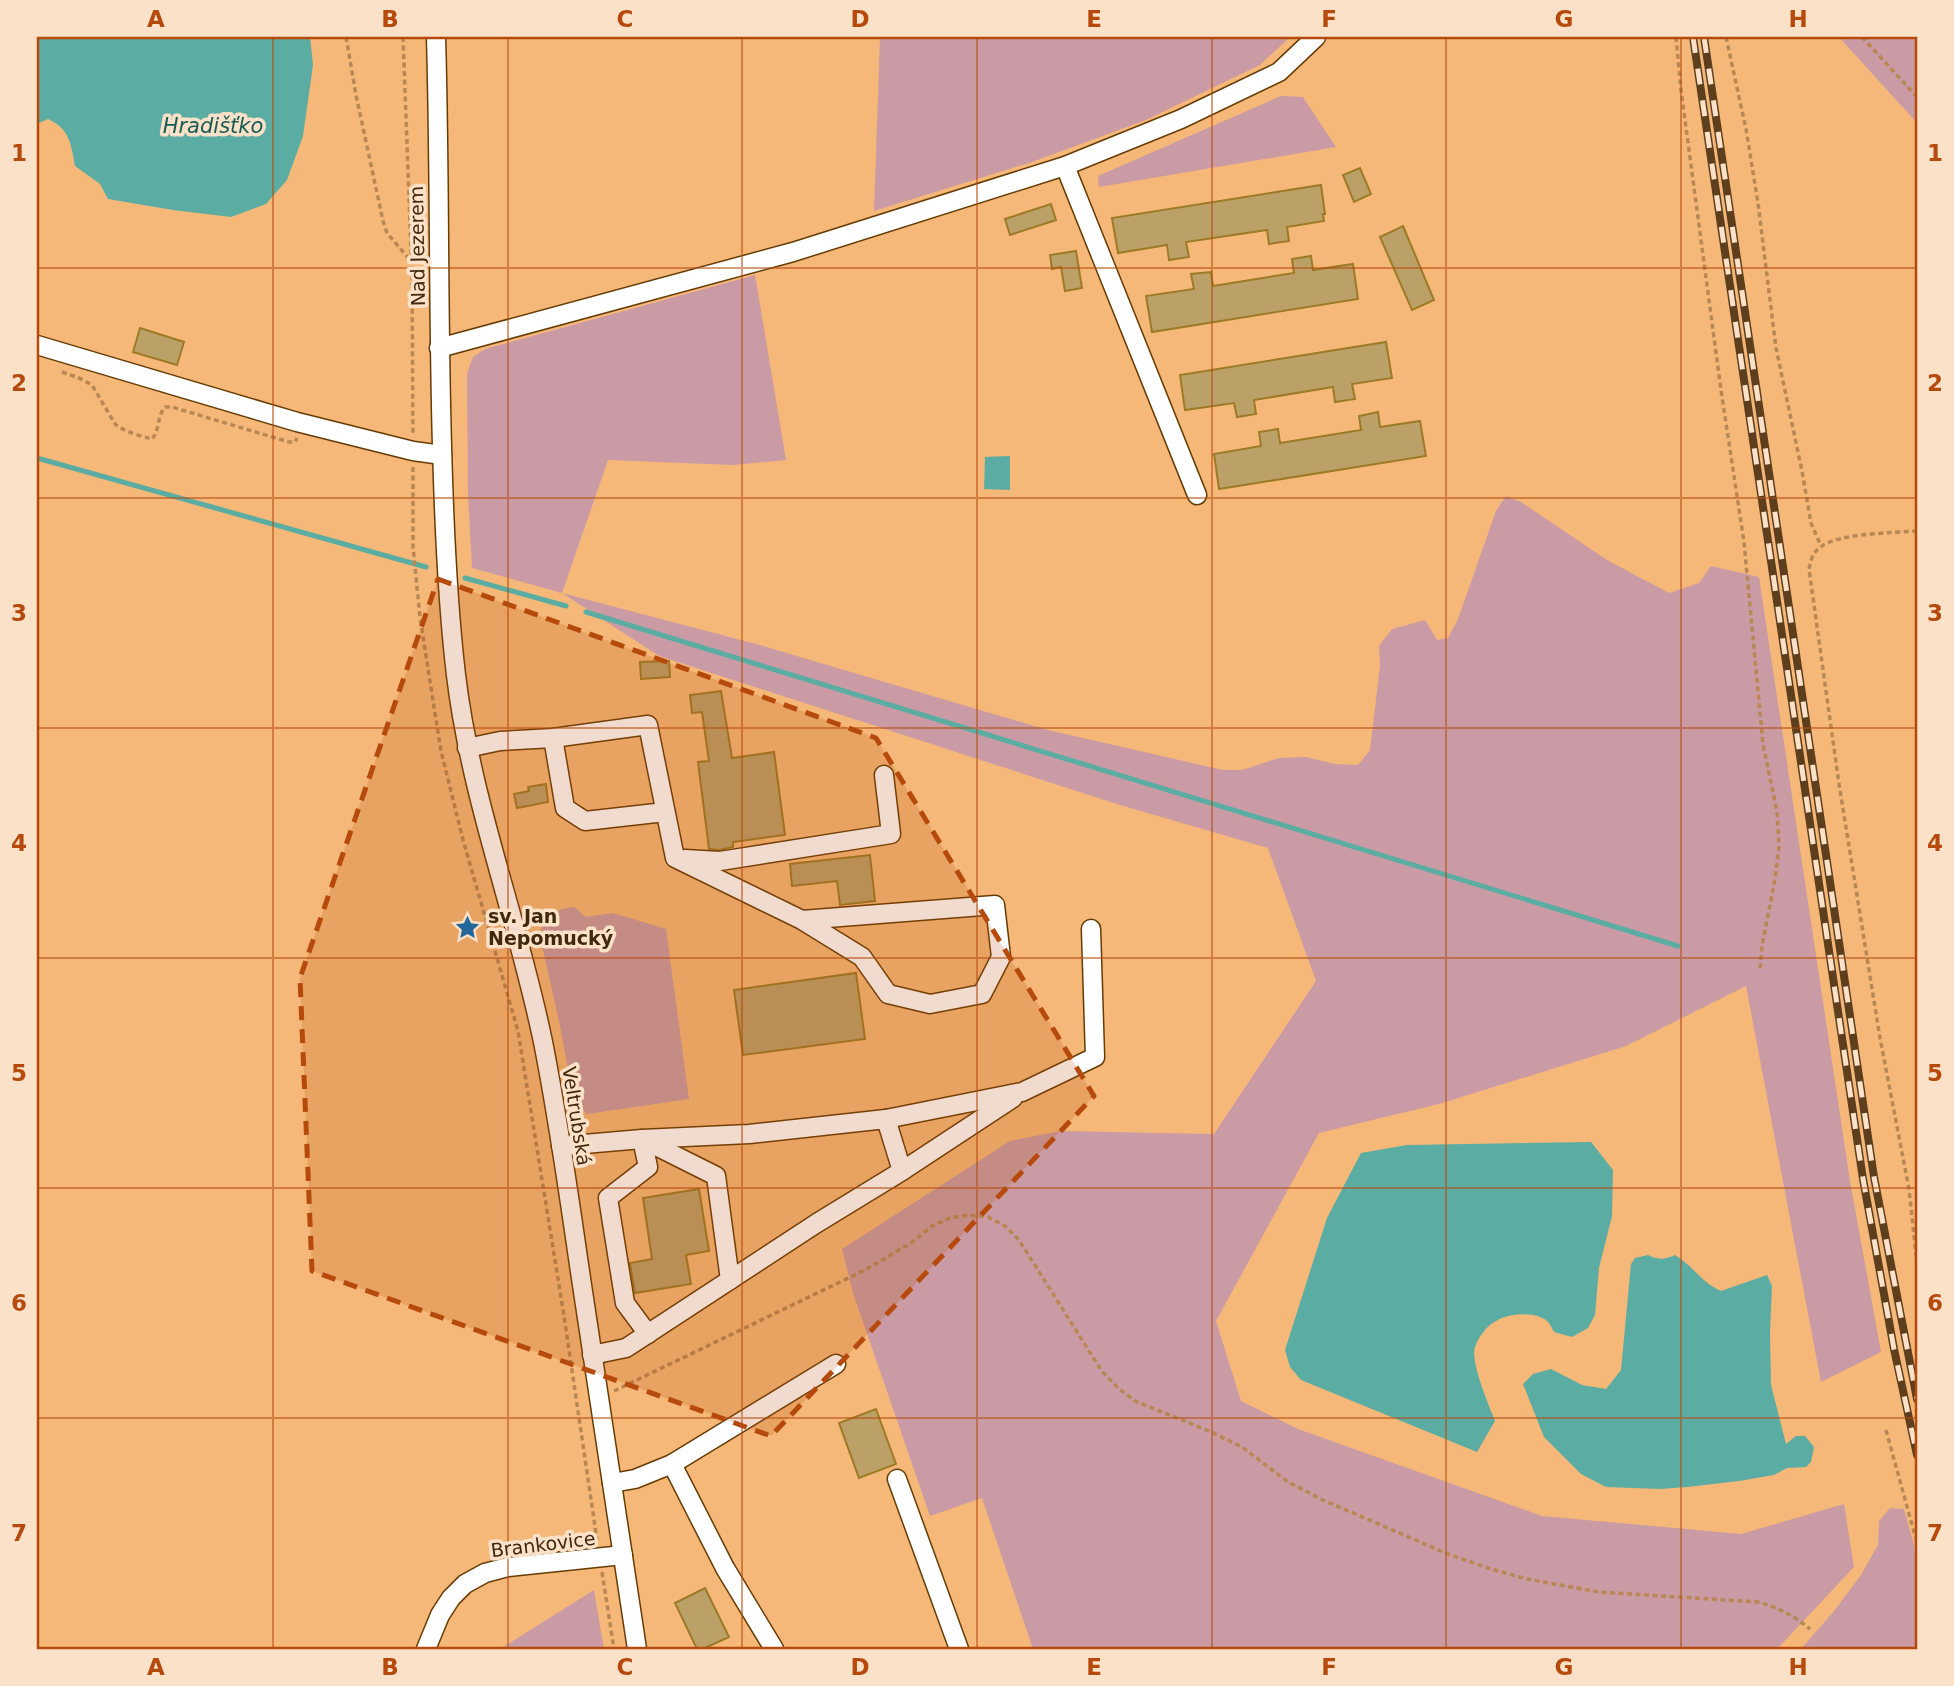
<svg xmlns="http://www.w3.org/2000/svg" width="1954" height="1686" font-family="'DejaVu Sans',sans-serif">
  <rect width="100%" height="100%" fill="#f6b878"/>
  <g fill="#ca9ba4">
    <polygon points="880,37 1290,37 1260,65 1146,120 1032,162 874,211"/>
    <polygon points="1839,37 1917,37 1917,123"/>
    <polygon points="1281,96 1303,97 1336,147 1099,187 1098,176"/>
    <polygon points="755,275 786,460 733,465 608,460 562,593 756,644 1048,730 1223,770 1242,770 1279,758 1306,757 1334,764 1358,765 1370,750 1380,666 1379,646 1392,629 1425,620 1437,640 1448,638 1458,619 1496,511 1506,496 1521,502 1607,560 1669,593 1699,583 1711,566 1759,577 1850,1181 1881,1352 1821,1382 1746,986 1626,1046 1439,1104 1319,1133 1216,1321 1241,1401 1298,1429 1542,1516 1741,1534 1844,1504 1854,1567 1777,1649 1033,1649 982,1498 930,1516 853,1293 842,1249 1010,1141 1061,1131 1214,1134 1316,981 1268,848 1120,805 659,656 562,593 472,568 468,494 467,373 473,357 485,349"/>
    <path d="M574,907L586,917L613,913L666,929L689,1099L587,1114L574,1099L559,1021L540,937C544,914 552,910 574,907Z"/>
    <polygon points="1890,1508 1904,1509 1917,1555 1917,1649 1801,1649 1834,1611 1861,1575 1878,1545 1879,1521"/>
    <polygon points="594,1590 604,1649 500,1649"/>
  </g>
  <g fill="#5baca3">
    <path d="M37,37H310L313,65L303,136L287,180L266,204L231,217L173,210L108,199L100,184L75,166C71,144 70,129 48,119L37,124Z"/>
    <polygon points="1010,456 1010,490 984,489 985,457"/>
    <path d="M1591,1142L1613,1170L1612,1216L1599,1268L1595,1315L1588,1328L1572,1337L1554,1332C1552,1329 1551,1325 1548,1322C1537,1311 1509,1313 1496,1321C1487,1325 1478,1338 1475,1347C1470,1362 1489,1405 1495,1421L1477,1452L1301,1380L1290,1367L1285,1350L1327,1218L1361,1153L1407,1145Z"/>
    <path d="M1648,1255C1658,1260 1664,1260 1675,1255C1692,1265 1702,1283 1721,1291L1767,1275L1772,1286L1770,1333L1771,1385L1786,1444L1796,1436H1805L1814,1447L1811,1462L1806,1467L1787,1468L1774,1475L1739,1481L1687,1487L1660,1489L1606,1487L1581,1474L1544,1437L1523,1384L1533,1374L1551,1369L1582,1385L1606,1389L1621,1370L1631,1264L1635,1258Z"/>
  </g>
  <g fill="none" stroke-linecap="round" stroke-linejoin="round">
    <g stroke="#5baca3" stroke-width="5">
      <polyline points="37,458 426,567"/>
      <polyline points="465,578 566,606"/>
      <polyline points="586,612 1678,946"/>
    </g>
  </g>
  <g fill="#bba168" stroke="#9d7b26" stroke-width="2">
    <polygon points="1360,168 1371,194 1354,202 1343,175"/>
    <polygon points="1321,185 1325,214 1323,214 1324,221 1287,227 1289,241 1269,244 1267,230 1186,242 1189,257 1169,260 1167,245 1118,253 1112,218"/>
    <polygon points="1051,204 1056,220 1010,235 1005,219"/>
    <polygon points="1403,226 1434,300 1412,310 1380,237"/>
    <polygon points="1076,251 1082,288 1065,291 1061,267 1052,269 1050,255"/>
    <polygon points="1311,256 1313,270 1353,264 1358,299 1152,332 1146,296 1194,289 1191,274 1211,272 1213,286 1294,273 1292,259"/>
    <polygon points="140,328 184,342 177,365 133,352"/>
    <polygon points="1386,342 1392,378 1352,384 1355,399 1335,402 1333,387 1254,400 1256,414 1237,417 1234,403 1185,410 1180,375"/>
    <polygon points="1378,412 1380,427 1420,421 1426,456 1219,489 1214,454 1261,446 1259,432 1278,429 1280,443 1361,430 1359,416"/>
    <polygon points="669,661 670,677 641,679 640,662"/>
    <polygon points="721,691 732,758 774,752 785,835 733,842 733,847 719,850 709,849 698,762 709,761 702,712 692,713 690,695"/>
    <polygon points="546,784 548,802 517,808 514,794 529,791 528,787"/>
    <polygon points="870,855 875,901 840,905 837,881 792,886 790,864"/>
    <polygon points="856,973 865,1039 743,1055 734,990"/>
    <polygon points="699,1189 709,1251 686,1255 691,1284 635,1293 630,1263 652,1259 643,1198"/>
    <polygon points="876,1409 896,1464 859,1478 839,1423"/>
    <polygon points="705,1588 729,1637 703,1649 697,1649 675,1603"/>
  </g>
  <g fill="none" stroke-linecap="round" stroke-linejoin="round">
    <defs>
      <g id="minor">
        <path d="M436,37C440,173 438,310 442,446C444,523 447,599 456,675C471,801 518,919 543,1042C559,1122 570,1204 582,1285C600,1406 619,1528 637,1649"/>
        <polyline points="1065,166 1197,495"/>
        <polyline points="37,345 297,422 413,451 442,455"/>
        <polyline points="439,348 793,252 1065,166 1181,119 1279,72 1316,37"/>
        <polyline points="553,738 565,808 585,821 665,812"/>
        <polyline points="467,748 500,741 553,738 648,725 675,858 802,920 862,957 888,994 930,1004 982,994 1001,957 995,905 802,920"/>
        <polyline points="685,859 720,861 891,834 884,775"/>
        <polyline points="886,1119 1022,1092 1095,1057 1091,929"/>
        <polyline points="561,1146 642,1139 749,1134 886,1119 902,1171 817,1223 626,1348 592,1355"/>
        <polyline points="902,1171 1013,1098"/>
        <polyline points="648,1334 625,1303 608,1198 648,1167 642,1139 716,1176 730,1280"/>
        <polyline points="672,1464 725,1568 774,1649"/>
        <polyline points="897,1479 959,1649"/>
        <polyline points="612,1483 635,1479 672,1464 836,1364"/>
        <polyline points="426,1649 440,1615 451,1598 465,1584 485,1573 508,1567 623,1555"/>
      </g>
    </defs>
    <use href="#minor" stroke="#663c04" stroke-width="21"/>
    <g stroke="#b88754" stroke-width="3.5" stroke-dasharray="5 3.5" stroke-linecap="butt">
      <polyline points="346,37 356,95 383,221 387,233 410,260"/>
      <polyline points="403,37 412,277 413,435"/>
      <polyline points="1676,37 1681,90 1721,390 1744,542 1763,744 1777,812 1779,847 1775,879 1762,946 1760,970"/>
      <polyline points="1726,37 1746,129 1758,203 1776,348 1802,471 1811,523 1821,546"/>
      <polyline points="1862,37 1917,97"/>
      <path d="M62,372L79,378L92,385L115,424C125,432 140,436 152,439C160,430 157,416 165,407H172L289,442H295L297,438"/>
      <polyline points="413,467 413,547 420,617 436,720 441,751 463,840 518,1031 564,1316 597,1540"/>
      <path d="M1917,531C1893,533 1841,533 1822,546C1813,551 1811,560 1809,569L1839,784L1880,1038L1909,1189L1917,1264"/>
      <path d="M614,1391L865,1270L911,1243L932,1226L950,1218L969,1215L988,1217L1005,1226L1019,1240L1101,1370L1118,1388L1135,1401L1209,1431L1242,1447L1288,1482L1323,1500L1448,1554L1491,1569L1527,1579L1599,1592L1758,1602C1779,1608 1793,1615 1810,1629"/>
      <polyline points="1886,1430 1917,1543"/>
      <polyline points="602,1572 614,1649"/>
    </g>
    <use href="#minor" stroke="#fff" stroke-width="18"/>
    <defs>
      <g id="rail">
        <polyline points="1693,37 1863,1179 1894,1349 1917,1455"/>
        <polyline points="1704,37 1874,1177 1917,1399"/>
      </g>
    </defs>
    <use href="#rail" stroke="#5d3f1e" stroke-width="8"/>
    <use href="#rail" stroke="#fbe1c8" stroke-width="5" stroke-dasharray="16" stroke-linecap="butt"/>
  </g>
  <path fill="#b64a0c" fill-opacity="0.2" stroke="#b64a0c" stroke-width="5" stroke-dasharray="14 9" stroke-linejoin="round" d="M438,579L876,738L1094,1096L771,1436L312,1271L300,978Z"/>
  <path fill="none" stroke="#b64a0c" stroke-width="2" stroke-opacity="0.55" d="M273,37V1649M508,37V1649M742,37V1649M977,37V1649M1212,37V1649M1446,37V1649M1681,37V1649M37,268H1917M37,498H1917M37,728H1917M37,958H1917M37,1188H1917M37,1418H1917"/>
  <defs>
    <symbol id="sight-bare" viewBox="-9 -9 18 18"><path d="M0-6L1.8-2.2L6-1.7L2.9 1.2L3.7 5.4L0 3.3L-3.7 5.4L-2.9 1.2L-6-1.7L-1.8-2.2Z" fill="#22669b" stroke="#fbe1c8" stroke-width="2.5" paint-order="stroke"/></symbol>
  </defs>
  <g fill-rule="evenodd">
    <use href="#sight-bare" x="450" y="910" width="35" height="35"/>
  </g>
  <g text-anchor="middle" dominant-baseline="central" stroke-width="7" stroke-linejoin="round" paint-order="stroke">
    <g font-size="19" fill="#40280d" stroke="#fbe1c8">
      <text transform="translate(417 246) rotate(-91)">Nad Jezerem</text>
      <text transform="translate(577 1116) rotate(81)">Veltrubská</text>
      <text transform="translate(543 1544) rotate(-7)">Brankovice</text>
    </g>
    <g font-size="19" font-weight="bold" fill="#40280d" stroke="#fbe1c8" text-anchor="start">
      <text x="488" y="916">sv. Jan<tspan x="488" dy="22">Nepomucký</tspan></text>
    </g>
    <g font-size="21" font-style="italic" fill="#175b55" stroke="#fbe1c8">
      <text x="213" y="126">Hradišťko</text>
    </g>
  </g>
  <rect width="1954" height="1686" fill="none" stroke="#fbe1c8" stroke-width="77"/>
  <rect x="38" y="38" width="1878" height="1610" fill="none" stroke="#b64a0c" stroke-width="2.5"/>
  <g font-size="23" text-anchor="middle" font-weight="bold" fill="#b64a0c">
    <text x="156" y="27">A</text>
    <text x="390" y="27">B</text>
    <text x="625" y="27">C</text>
    <text x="860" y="27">D</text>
    <text x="1094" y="27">E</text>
    <text x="1329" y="27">F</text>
    <text x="1564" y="27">G</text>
    <text x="1798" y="27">H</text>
    <text x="19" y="161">1</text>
    <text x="1935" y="161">1</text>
    <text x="19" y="391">2</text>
    <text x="1935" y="391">2</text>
    <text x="19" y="621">3</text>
    <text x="1935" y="621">3</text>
    <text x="19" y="851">4</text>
    <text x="1935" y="851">4</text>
    <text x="19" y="1081">5</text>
    <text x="1935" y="1081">5</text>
    <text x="19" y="1311">6</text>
    <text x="1935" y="1311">6</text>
    <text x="19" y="1541">7</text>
    <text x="1935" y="1541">7</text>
    <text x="156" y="1675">A</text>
    <text x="390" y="1675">B</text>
    <text x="625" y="1675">C</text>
    <text x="860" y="1675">D</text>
    <text x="1094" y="1675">E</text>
    <text x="1329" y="1675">F</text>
    <text x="1564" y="1675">G</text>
    <text x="1798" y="1675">H</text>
  </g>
</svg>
